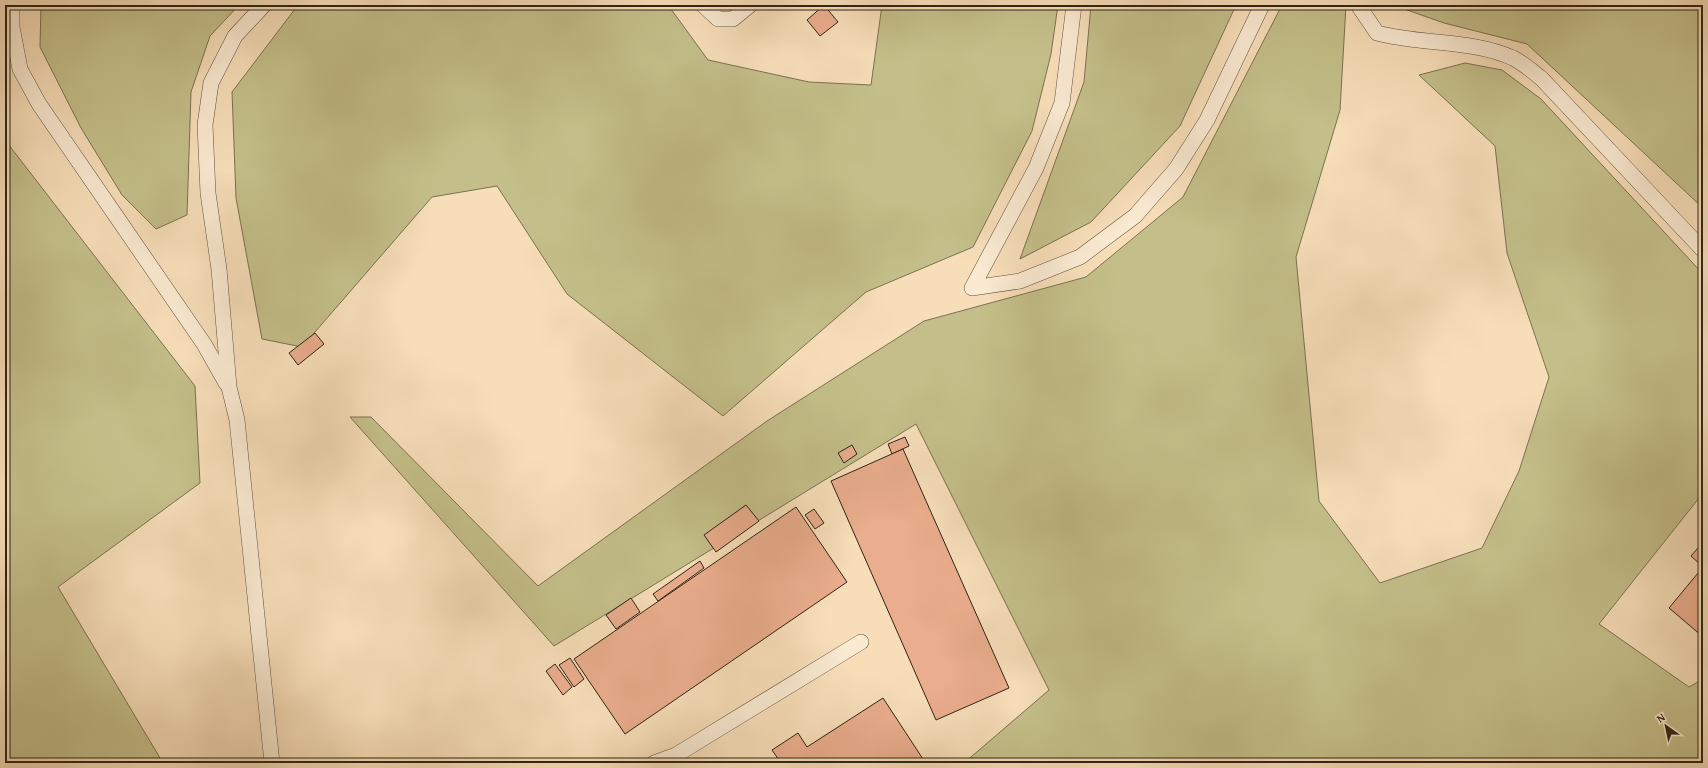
<svg xmlns="http://www.w3.org/2000/svg" width="1708" height="768" font-family="'Gentium Book Plus',serif">
  <rect width="100%" height="100%" fill="#f7deb9"/>
  <filter id="stains"><feTurbulence type="fractalNoise" baseFrequency=".005" numOctaves="4"/><feColorMatrix values="0 0 0 0 .2 0 0 0 0 .09 0 0 0 0 .02 0 0 0 .5 -.17"/></filter>
  <radialGradient id="worn" r=".72"><stop offset=".6" stop-color="#630" stop-opacity="0"/><stop offset="1" stop-color="#630" stop-opacity=".3"/></radialGradient>
  <g fill="#c4bf8a" stroke="#7a7250">
    <polygon points="41,5 239,5 210,36 191,92 187,215 156,229 122,195 81,128 40,47"/>
    <polygon points="298,5 668,5 708,60 809,82 871,85 882,5 1058,5 1051,54 1032,131 973,247 866,292 723,416 567,294 497,186 432,197 302,347 262,339 236,198 232,92"/>
    <polygon points="1091,5 1236,5 1180,126 1091,222 1020,259 1084,82"/>
    <polygon points="1282,5 1346,5 1340,110 1296,257 1319,501 1380,583 1482,548 1519,471 1549,377 1507,253 1495,146 1419,75 1465,63 1502,70 1541,99 1703,274 1703,493 1599,624 1689,687 1703,679 1703,763 964,763 1049,690 916,424 554,646 350,417 371,417 538,586 767,421 924,321 1086,277 1183,197"/>
    <polygon points="1393,5 1703,5 1703,208 1527,44 1444,23"/>
    <polygon points="5,140 195,386 200,483 58,587 163,763 5,763"/>
  </g>
  <g fill="#eaad8d" stroke="#2f2415">
    <polygon points="824,5 838,22 820,36 807,20"/>
    <polygon points="315,333 324,344 298,365 289,353"/>
    <polygon points="905,437 909,446 892,454 888,444"/>
    <polygon points="852,445 857,454 844,463 838,453"/>
    <polygon points="903,449 1009,688 936,720 831,481"/>
    <polygon points="746,505 759,521 716,552 704,535"/>
    <polygon points="796,507 847,582 625,734 574,659"/>
    <polygon points="814,509 824,523 815,529 805,515"/>
    <polygon points="1703,542 1703,567 1691,556"/>
    <polygon points="700,561 704,568 658,601 653,594"/>
    <polygon points="1703,567 1703,635 1702,636 1669,608"/>
    <polygon points="631,598 640,612 616,629 606,615"/>
    <polygon points="570,658 584,679 574,687 559,665"/>
    <polygon points="555,664 572,687 563,695 546,671"/>
    <polygon points="883,698 923,759 917,763 781,763 772,750 798,733 807,747"/>
  </g>
  <g fill="none" stroke-linecap="round" stroke-linejoin="round">
    <defs>
      <g id="service">
        <polyline points="12,5 12,27 20,69 39,104 204,344 226,383"/>
        <polyline points="264,5 235,36 211,83 205,125 208,193 219,269 229,387 237,420 272,763"/>
        <polyline points="703,5 718,19 733,19 750,5"/>
        <polyline points="1074,5 1062,103 1036,168 972,288 1020,281 1080,257 1135,216 1176,169 1207,120 1262,5"/>
        <path d="M1358,5L1377,33C1422,45 1469,39 1513,58C1523,63 1532,71 1541,78L1703,250"/>
        <polyline points="654,763 676,755 861,642"/>
      </g>
    </defs>
    <use href="#service" stroke="#61523e" stroke-width="16"/>
    <use href="#service" stroke="#faead2" stroke-width="15"/>
  </g>
  <rect width="1708" height="768" fill="none" stroke="#f7deb9" stroke-width="20"/>
  <rect x="6" y="6" width="1696" height="756" fill="none" stroke="#2f2415" stroke-width="2"/>
  <rect x="10" y="10" width="1688" height="748" fill="none" stroke="#2f2415"/>
  <g transform="translate(1666 726) rotate(327)" stroke="#faead2" stroke-width="3" paint-order="stroke">
  <path d="M0-3L7 15L0 10L-7 15Z" fill="#2f2415"/>
  <text y="-6" font-size="11" font-weight="bold" text-anchor="middle" fill="#2f2415">N</text>
  </g>
  <rect width="100%" height="100%" filter="url(#stains)"/>
  <rect width="100%" height="100%" fill="url(#worn)"/>
</svg>
